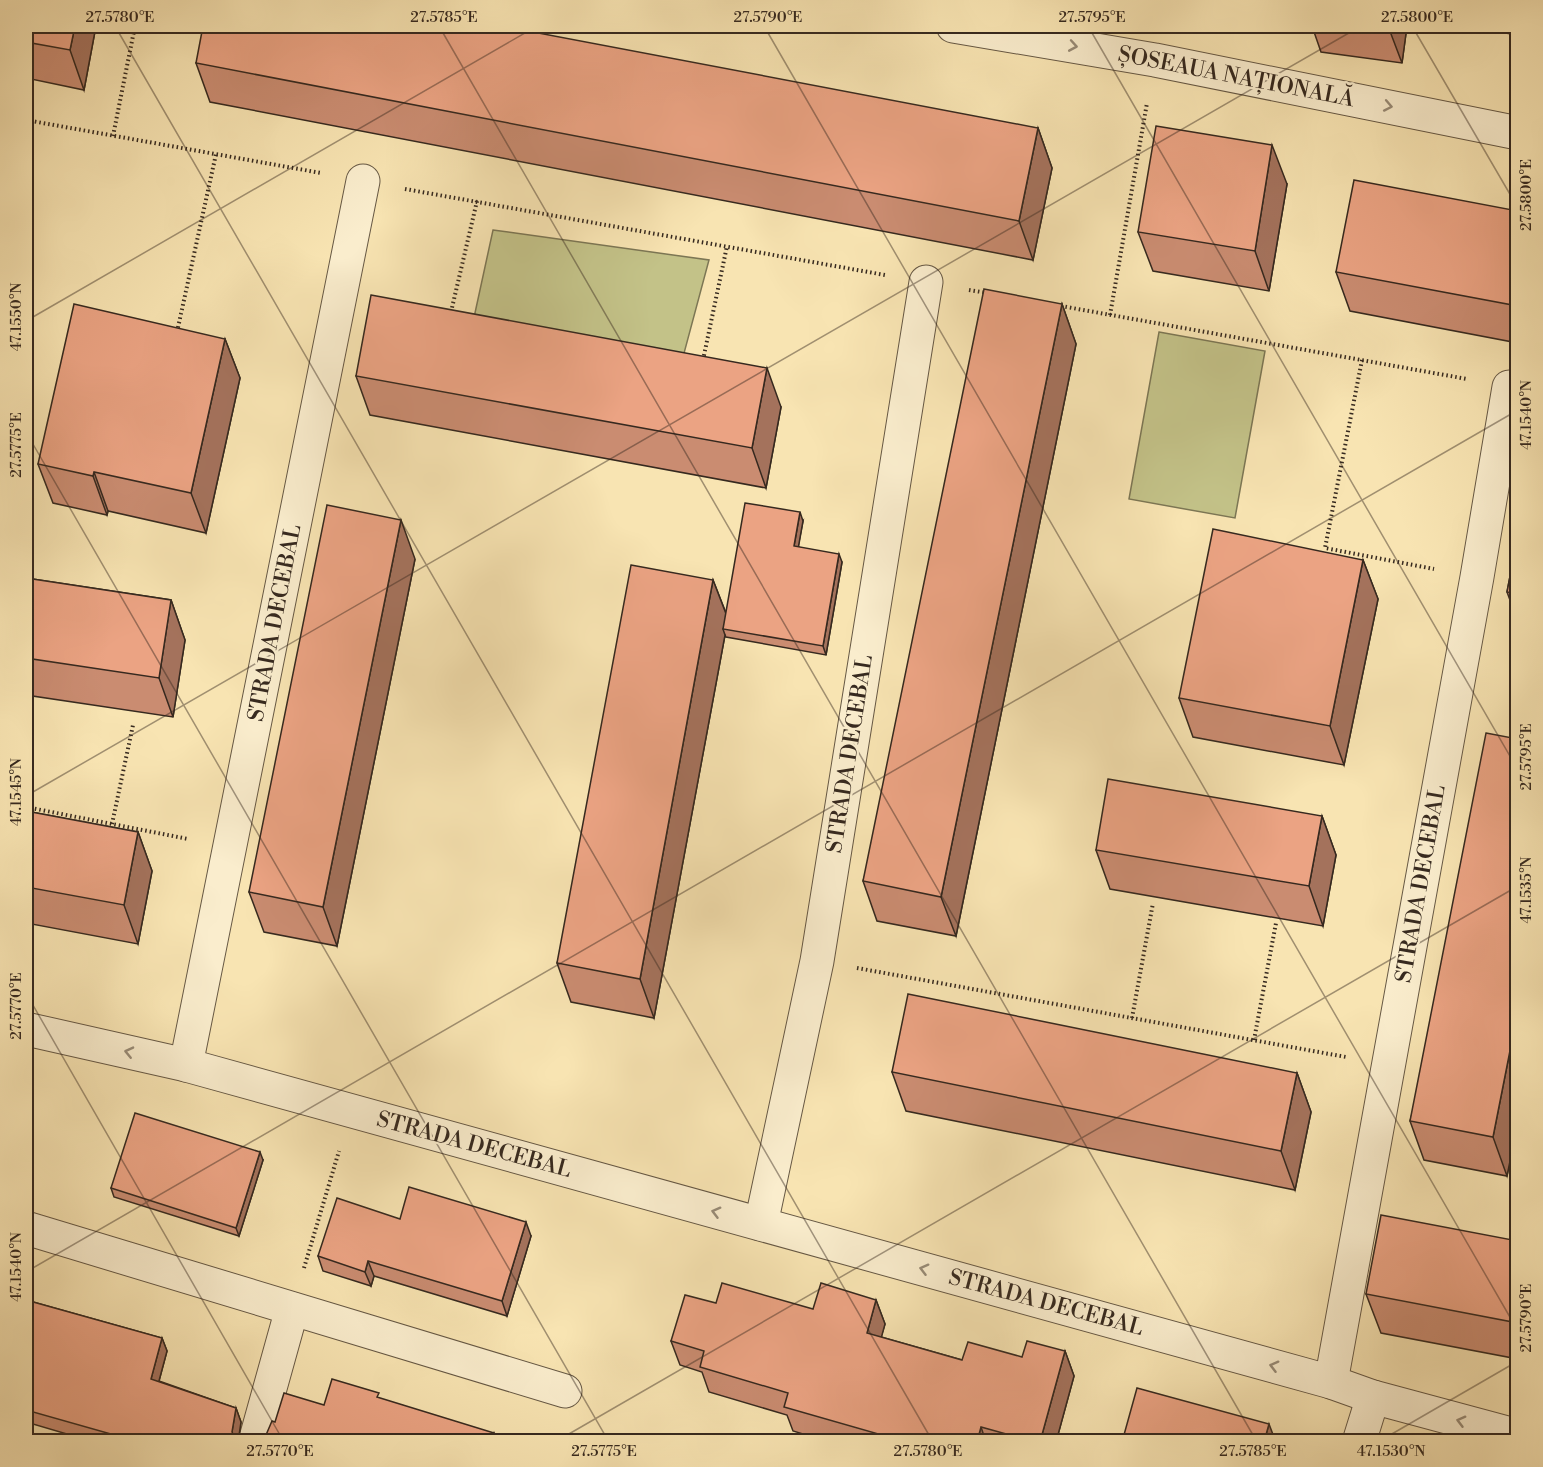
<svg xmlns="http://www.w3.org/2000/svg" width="1543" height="1467" font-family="'Libre Bodoni',serif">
  <rect width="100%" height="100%" fill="#f8e4b2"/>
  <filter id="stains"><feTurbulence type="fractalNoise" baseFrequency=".00333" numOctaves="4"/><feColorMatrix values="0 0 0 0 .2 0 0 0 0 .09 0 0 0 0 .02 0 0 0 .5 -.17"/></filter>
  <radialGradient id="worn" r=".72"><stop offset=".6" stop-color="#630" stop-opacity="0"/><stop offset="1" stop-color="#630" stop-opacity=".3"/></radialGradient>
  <g fill="#c3c288" stroke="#7c7654" stroke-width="1.5">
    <polygon points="493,230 709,260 679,372 470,336"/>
    <polygon points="1159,332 1265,351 1235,518 1129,499"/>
  </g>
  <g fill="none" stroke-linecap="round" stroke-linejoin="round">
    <defs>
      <g id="minor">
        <polyline points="953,26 1155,60 1518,133"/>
        <polyline points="26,1029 186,1065 1331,1382 1373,1397 1518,1436"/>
        <polyline points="186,1065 363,181"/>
        <polyline points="761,1224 817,961 926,282"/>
        <polyline points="26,1228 565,1391"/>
        <polyline points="1331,1382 1477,577 1509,387"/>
        <polyline points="255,1442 292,1309"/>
        <polyline points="1359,1442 1373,1397"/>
      </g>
    </defs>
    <use href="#minor" stroke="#665844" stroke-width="35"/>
    <g stroke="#36291f" stroke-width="4" stroke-dasharray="1.5 3" stroke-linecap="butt">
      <polyline points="26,120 321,173"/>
      <polyline points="113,136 135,26"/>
      <polyline points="405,189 885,275"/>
      <polyline points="969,290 988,293"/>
      <polyline points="1061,306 1467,379"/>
      <polyline points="451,312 477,201"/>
      <polyline points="1110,315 1147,103"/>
      <polyline points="177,332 216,154"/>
      <polyline points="703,360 727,246"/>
      <polyline points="1362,360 1325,548 1434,569"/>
      <polyline points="26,807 188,839"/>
      <polyline points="112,824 133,725"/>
      <polyline points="857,968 1346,1057"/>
      <polyline points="1132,1018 1153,903"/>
      <polyline points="1254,1040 1276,923"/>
      <polyline points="304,1268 339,1151"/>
    </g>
    <use href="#minor" stroke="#faedcd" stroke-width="33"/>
  </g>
  <g fill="#ca8c71" stroke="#36291f" stroke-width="1.5">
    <polygon points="26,26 96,26 84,90 26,78"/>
    <polygon points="1312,26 1407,26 1402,63 1321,52"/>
    <polygon points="1464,26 1518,26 1518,35"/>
    <polygon points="196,63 1038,128 1052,168 1033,260 210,102"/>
    <polygon points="1287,184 1269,291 1153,271 1138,232"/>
    <polygon points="1518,211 1518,343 1350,311 1336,272"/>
    <polygon points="1062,304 1076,344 956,936 877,921 863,881"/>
    <polygon points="225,339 240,378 206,533 108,511 107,515 53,503 38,464"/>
    <polygon points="356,376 781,407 766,488 370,415"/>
    <polygon points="803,521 798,547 842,562 826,655 726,637 725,635 654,1018 571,1002 557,963 713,580 726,613"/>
    <polygon points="1518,535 1518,622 1507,592"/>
    <polygon points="415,559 337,946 264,932 249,892"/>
    <polygon points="1363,560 1378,599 1344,765 1193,737 1179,698"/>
    <polygon points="26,578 171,600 185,640 173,717 26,695"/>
    <polygon points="1518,739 1518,1122 1507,1176 1424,1160 1410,1121"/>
    <polygon points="26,811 138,832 152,871 138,944 26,923"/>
    <polygon points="1322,816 1336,855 1323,926 1110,889 1096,850"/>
    <polygon points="892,1072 1297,1073 1311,1112 1295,1190 906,1111"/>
    <polygon points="263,1160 239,1236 114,1197 111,1188"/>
    <polygon points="400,1219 531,1236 507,1316 374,1276 371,1286 323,1271 318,1256"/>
    <polygon points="1518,1241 1518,1359 1381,1333 1366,1294"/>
    <polygon points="26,1300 162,1338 167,1351 159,1381 236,1408 241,1422 238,1442 94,1442 26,1422"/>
    <polygon points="876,1300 885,1324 881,1337 962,1360 1022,1357 1065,1351 1074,1376 1056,1442 829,1442 793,1431 787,1415 709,1392 702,1372 680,1365 671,1341 813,1309"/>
  </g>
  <g fill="#a4725c" stroke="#36291f" stroke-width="1.5">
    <polygon points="75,26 96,26 84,90 70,50"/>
    <polygon points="1388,26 1407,26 1402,63"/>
    <polygon points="1038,128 1052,168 1033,260 1019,221"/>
    <polygon points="1272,145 1287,184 1269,291 1255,251"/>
    <polygon points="1062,304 1076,344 956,936 941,897"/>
    <polygon points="225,339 240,378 206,533 191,493"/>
    <polygon points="767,368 781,407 766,488 752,448"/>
    <polygon points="94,472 108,511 107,515 93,476"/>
    <polygon points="800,512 803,521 797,555 794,546"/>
    <polygon points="401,520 415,559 337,946 323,907"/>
    <polygon points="839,554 842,562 826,655 823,646"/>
    <polygon points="1363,560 1378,599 1344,765 1330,726"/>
    <polygon points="713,580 728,619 723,629 725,635 654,1018 640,979"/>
    <polygon points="171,600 185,640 173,717 159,678"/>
    <polygon points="1322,816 1336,855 1323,926 1309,886"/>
    <polygon points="138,832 152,871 138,944 124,905"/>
    <polygon points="1518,1010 1518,1122 1507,1176 1493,1137"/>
    <polygon points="1297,1073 1311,1112 1295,1190 1281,1151"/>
    <polygon points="260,1152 263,1160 239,1236 236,1228"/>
    <polygon points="526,1222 531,1236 507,1316 502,1301"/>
    <polygon points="368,1261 374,1276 371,1286 365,1272"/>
    <polygon points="876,1300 885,1324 876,1357 867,1333"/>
    <polygon points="162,1338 167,1351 156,1392 151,1379"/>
    <polygon points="1065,1351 1074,1376 1056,1442 1040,1442"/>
    <polygon points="236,1408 241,1422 238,1442 235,1442 232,1432"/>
    <polygon points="1269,1424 1275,1440 1275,1442 1264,1442"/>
    <polygon points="981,1427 986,1442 977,1442"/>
    <polygon points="494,1433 497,1442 491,1442"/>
  </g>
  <g fill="#eba383" stroke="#36291f" stroke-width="1.5">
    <polygon points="26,26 75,26 70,50 26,42"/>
    <polygon points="203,26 502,26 1038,128 1019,221 196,63"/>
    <polygon points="1156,126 1272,145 1255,251 1138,232"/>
    <polygon points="1354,180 1518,211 1518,306 1336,272"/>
    <polygon points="984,289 1062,304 941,897 863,881"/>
    <polygon points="371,295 767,368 752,448 356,376"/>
    <polygon points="74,304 225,339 191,493 94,472 93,476 38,464"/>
    <polygon points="745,503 800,512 794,546 839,554 823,646 723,629"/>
    <polygon points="327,505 401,520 323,907 249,892"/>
    <polygon points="1213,529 1363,560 1330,726 1179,698"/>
    <polygon points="1518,535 1518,594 1507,592"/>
    <polygon points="631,565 713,580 640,979 557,963"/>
    <polygon points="26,578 171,600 159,678 26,658"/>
    <polygon points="1486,733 1518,739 1518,1010 1493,1137 1410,1121"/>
    <polygon points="1108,779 1322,816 1309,886 1096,850"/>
    <polygon points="26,811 138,832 124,905 26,887"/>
    <polygon points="908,994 1297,1073 1281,1151 892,1072"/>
    <polygon points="135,1113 260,1152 236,1228 111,1188"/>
    <polygon points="409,1187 526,1222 502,1301 368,1261 365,1272 318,1256 337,1198 400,1219"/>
    <polygon points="1381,1215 1518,1241 1518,1323 1366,1294"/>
    <polygon points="722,1283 813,1309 821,1283 876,1300 867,1333 962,1360 968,1342 1022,1357 1027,1341 1065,1351 1040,1442 1035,1442 981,1427 977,1442 893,1442 882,1438 882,1435 784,1407 788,1393 700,1367 704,1351 671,1341 685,1295 716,1303"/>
    <polygon points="26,1300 162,1338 151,1379 236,1408 232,1432 237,1442 139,1442 26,1410"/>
    <polygon points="332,1379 379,1393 377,1397 494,1433 491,1442 263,1442 272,1421 275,1422 284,1393 324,1405"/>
    <polygon points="1137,1388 1269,1424 1264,1442 1122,1442"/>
  </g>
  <defs><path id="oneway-chevron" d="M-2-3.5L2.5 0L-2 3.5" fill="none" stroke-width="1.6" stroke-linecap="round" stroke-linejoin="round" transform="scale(1.5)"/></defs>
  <g stroke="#988b76">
    <use href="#oneway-chevron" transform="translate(1073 46) rotate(10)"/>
    <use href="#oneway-chevron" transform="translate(1388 106) rotate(11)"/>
    <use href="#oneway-chevron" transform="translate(129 1052) rotate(-167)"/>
    <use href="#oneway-chevron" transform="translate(716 1212) rotate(-165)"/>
    <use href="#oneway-chevron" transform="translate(924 1269) rotate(-165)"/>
    <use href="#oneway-chevron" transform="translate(1274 1366) rotate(-165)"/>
    <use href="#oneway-chevron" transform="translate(1461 1421) rotate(-165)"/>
  </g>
  <path fill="none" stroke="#36291f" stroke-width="1.5" stroke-opacity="0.45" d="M115,26L933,1442M439,26L1257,1442M764,26L1518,1331M1088,26L1518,770M1412,26L1518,208M26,321L537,26M26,432L609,1442M26,796L1361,26M26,993L284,1442M26,1272L1518,410M555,1442L1518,886M1378,1442L1518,1361"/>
  <g text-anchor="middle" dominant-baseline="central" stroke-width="4.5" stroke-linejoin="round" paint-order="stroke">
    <g font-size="22" fill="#36291f" stroke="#faedcd">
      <text transform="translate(1236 77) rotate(11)">ȘOSEAUA NAȚIONALĂ</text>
      <text transform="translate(275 623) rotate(-79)">STRADA DECEBAL</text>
      <text transform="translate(850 754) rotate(-81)">STRADA DECEBAL</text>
      <text transform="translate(1421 884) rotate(-80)">STRADA DECEBAL</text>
      <text transform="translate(474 1145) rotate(15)">STRADA DECEBAL</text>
      <text transform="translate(1046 1303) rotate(15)">STRADA DECEBAL</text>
    </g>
  </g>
  <rect width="1543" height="1467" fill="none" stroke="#f8e4b2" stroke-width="66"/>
  <rect x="33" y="33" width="1477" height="1401" fill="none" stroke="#36291f" stroke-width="2"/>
  <g font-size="15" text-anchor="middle" fill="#36291f">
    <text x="120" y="22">27.5780°E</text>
    <text x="444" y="22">27.5785°E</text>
    <text x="768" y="22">27.5790°E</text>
    <text x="1092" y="22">27.5795°E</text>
    <text x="1417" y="22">27.5800°E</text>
    <text transform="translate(1526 195) rotate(-90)" y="5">27.5800°E</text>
    <text transform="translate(16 317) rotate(-90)" y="5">47.1550°N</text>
    <text transform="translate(1526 415) rotate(-90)" y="5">47.1540°N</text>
    <text transform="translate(16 445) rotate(-90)" y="5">27.5775°E</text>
    <text transform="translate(1526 757) rotate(-90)" y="5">27.5795°E</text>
    <text transform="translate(16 792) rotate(-90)" y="5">47.1545°N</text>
    <text transform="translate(1526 890) rotate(-90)" y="5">47.1535°N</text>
    <text transform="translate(16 1006) rotate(-90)" y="5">27.5770°E</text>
    <text transform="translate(16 1267) rotate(-90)" y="5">47.1540°N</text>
    <text transform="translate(1526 1318) rotate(-90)" y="5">27.5790°E</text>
    <text x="280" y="1456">27.5770°E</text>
    <text x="604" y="1456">27.5775°E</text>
    <text x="928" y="1456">27.5780°E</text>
    <text x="1253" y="1456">27.5785°E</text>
    <text x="1391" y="1456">47.1530°N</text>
  </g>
  <rect width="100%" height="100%" filter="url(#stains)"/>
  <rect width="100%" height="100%" fill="url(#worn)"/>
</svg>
